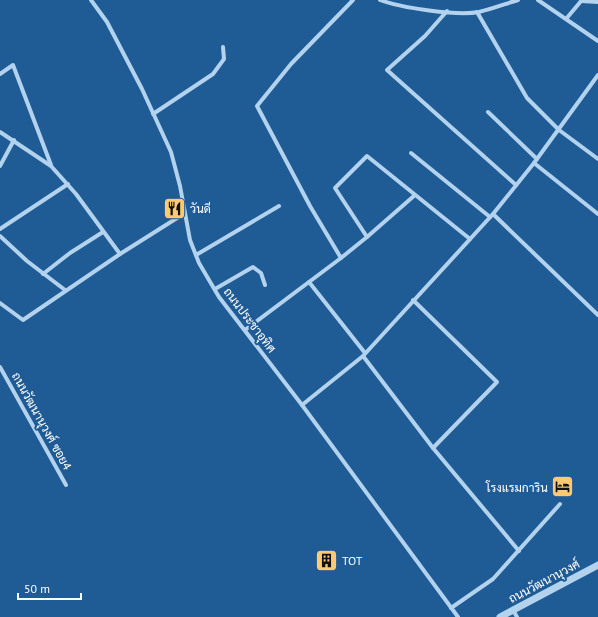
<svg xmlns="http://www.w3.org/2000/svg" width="598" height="617" font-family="'PT Sans',Sarabun,sans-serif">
  <rect width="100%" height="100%" fill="#1f5b95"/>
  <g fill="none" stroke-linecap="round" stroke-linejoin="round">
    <g stroke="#b2d2ee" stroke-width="4">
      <polyline points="91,0 107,22 142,89 171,152 180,186 190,240 199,263 219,297 302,405 458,617"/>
      <path d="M380,0C401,8 457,16 479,12C492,9 505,4 518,0"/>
      <polyline points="538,0 598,41"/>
      <polyline points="581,1 598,2"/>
      <polyline points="447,11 425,36 387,70 516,185"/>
      <polyline points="477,12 527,98 559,130 598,159"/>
      <polyline points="566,19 582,0"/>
      <polyline points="0,74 13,65 51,165"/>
      <polyline points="488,112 537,159"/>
      <polyline points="153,114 213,74 224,59 223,47"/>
      <polyline points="0,132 51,166 76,194 120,254"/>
      <polyline points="411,153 490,217"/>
      <polyline points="534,163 598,214"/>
      <polyline points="0,166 14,140"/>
      <polyline points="415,195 367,237 335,188 367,156 470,239"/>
      <polyline points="493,214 598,315"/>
      <polyline points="0,229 68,184"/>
      <polyline points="0,236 27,261 65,290"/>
      <polyline points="196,255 279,206"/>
      <polyline points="341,258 367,237"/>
      <polyline points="43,274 70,253 103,232"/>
      <polyline points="309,282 365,353"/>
      <polyline points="215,289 253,267 261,273 265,285"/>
      <polyline points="413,300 497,382 433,448"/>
      <polyline points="0,303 23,320 120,254 185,213"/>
      <polyline points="245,330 341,258 310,206 257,106 291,64 353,0"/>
      <polyline points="363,356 433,448 519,551"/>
      <polyline points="0,367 66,485"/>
      <polyline points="302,405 363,356 493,214 534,163 598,75"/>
      <polyline points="451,608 493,579 560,504"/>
      <polyline points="513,610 517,617"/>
    </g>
    <polyline stroke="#b2d2ee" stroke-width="7" points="500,617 598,565"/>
  </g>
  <defs>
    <symbol id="restaurant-square" viewBox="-11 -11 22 22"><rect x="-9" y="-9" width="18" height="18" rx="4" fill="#fdca72" stroke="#1f5b95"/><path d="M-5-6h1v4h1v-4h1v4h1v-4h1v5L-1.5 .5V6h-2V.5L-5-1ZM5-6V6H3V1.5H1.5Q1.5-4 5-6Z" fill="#111"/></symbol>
    <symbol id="hotel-square" viewBox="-11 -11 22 22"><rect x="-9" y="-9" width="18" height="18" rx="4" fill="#fdca72" stroke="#1f5b95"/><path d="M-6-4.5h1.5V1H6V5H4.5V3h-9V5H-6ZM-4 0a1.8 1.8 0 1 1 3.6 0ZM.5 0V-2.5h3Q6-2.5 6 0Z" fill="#111"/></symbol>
    <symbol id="building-square" viewBox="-11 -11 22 22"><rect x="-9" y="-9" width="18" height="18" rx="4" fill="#fdca72" stroke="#1f5b95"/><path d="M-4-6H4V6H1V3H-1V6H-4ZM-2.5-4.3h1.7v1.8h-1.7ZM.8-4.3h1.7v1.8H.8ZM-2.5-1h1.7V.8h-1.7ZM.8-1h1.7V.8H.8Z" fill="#111"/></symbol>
  </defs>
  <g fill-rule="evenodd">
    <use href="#restaurant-square" x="162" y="196" width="25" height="25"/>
    <use href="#hotel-square" x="550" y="474" width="25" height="25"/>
    <use href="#building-square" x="314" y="548" width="25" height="25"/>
  </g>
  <g text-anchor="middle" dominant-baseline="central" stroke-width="4" stroke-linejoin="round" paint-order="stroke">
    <g font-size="12" fill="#fff" stroke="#1f5b95" text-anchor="start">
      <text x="190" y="208">วันดี</text>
      <text x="548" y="487" text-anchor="end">โรงแรมการิน</text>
      <text x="342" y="560">TOT</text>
    </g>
    <g font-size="12" fill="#fff" stroke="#1f5b95">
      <text transform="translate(250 320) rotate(53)">ถนนประชาอุทิศ</text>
      <text transform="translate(42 421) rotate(61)">ถนนวัฒนานุวงศ์ ซอย4</text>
      <text transform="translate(544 581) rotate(-28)">ถนนวัฒนานุวงศ์</text>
    </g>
  </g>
  <path d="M18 593v6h63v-6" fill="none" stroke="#ffffff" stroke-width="2"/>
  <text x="24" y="593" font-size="12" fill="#ffffff" stroke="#1f5b95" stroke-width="3" paint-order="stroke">50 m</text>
</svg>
